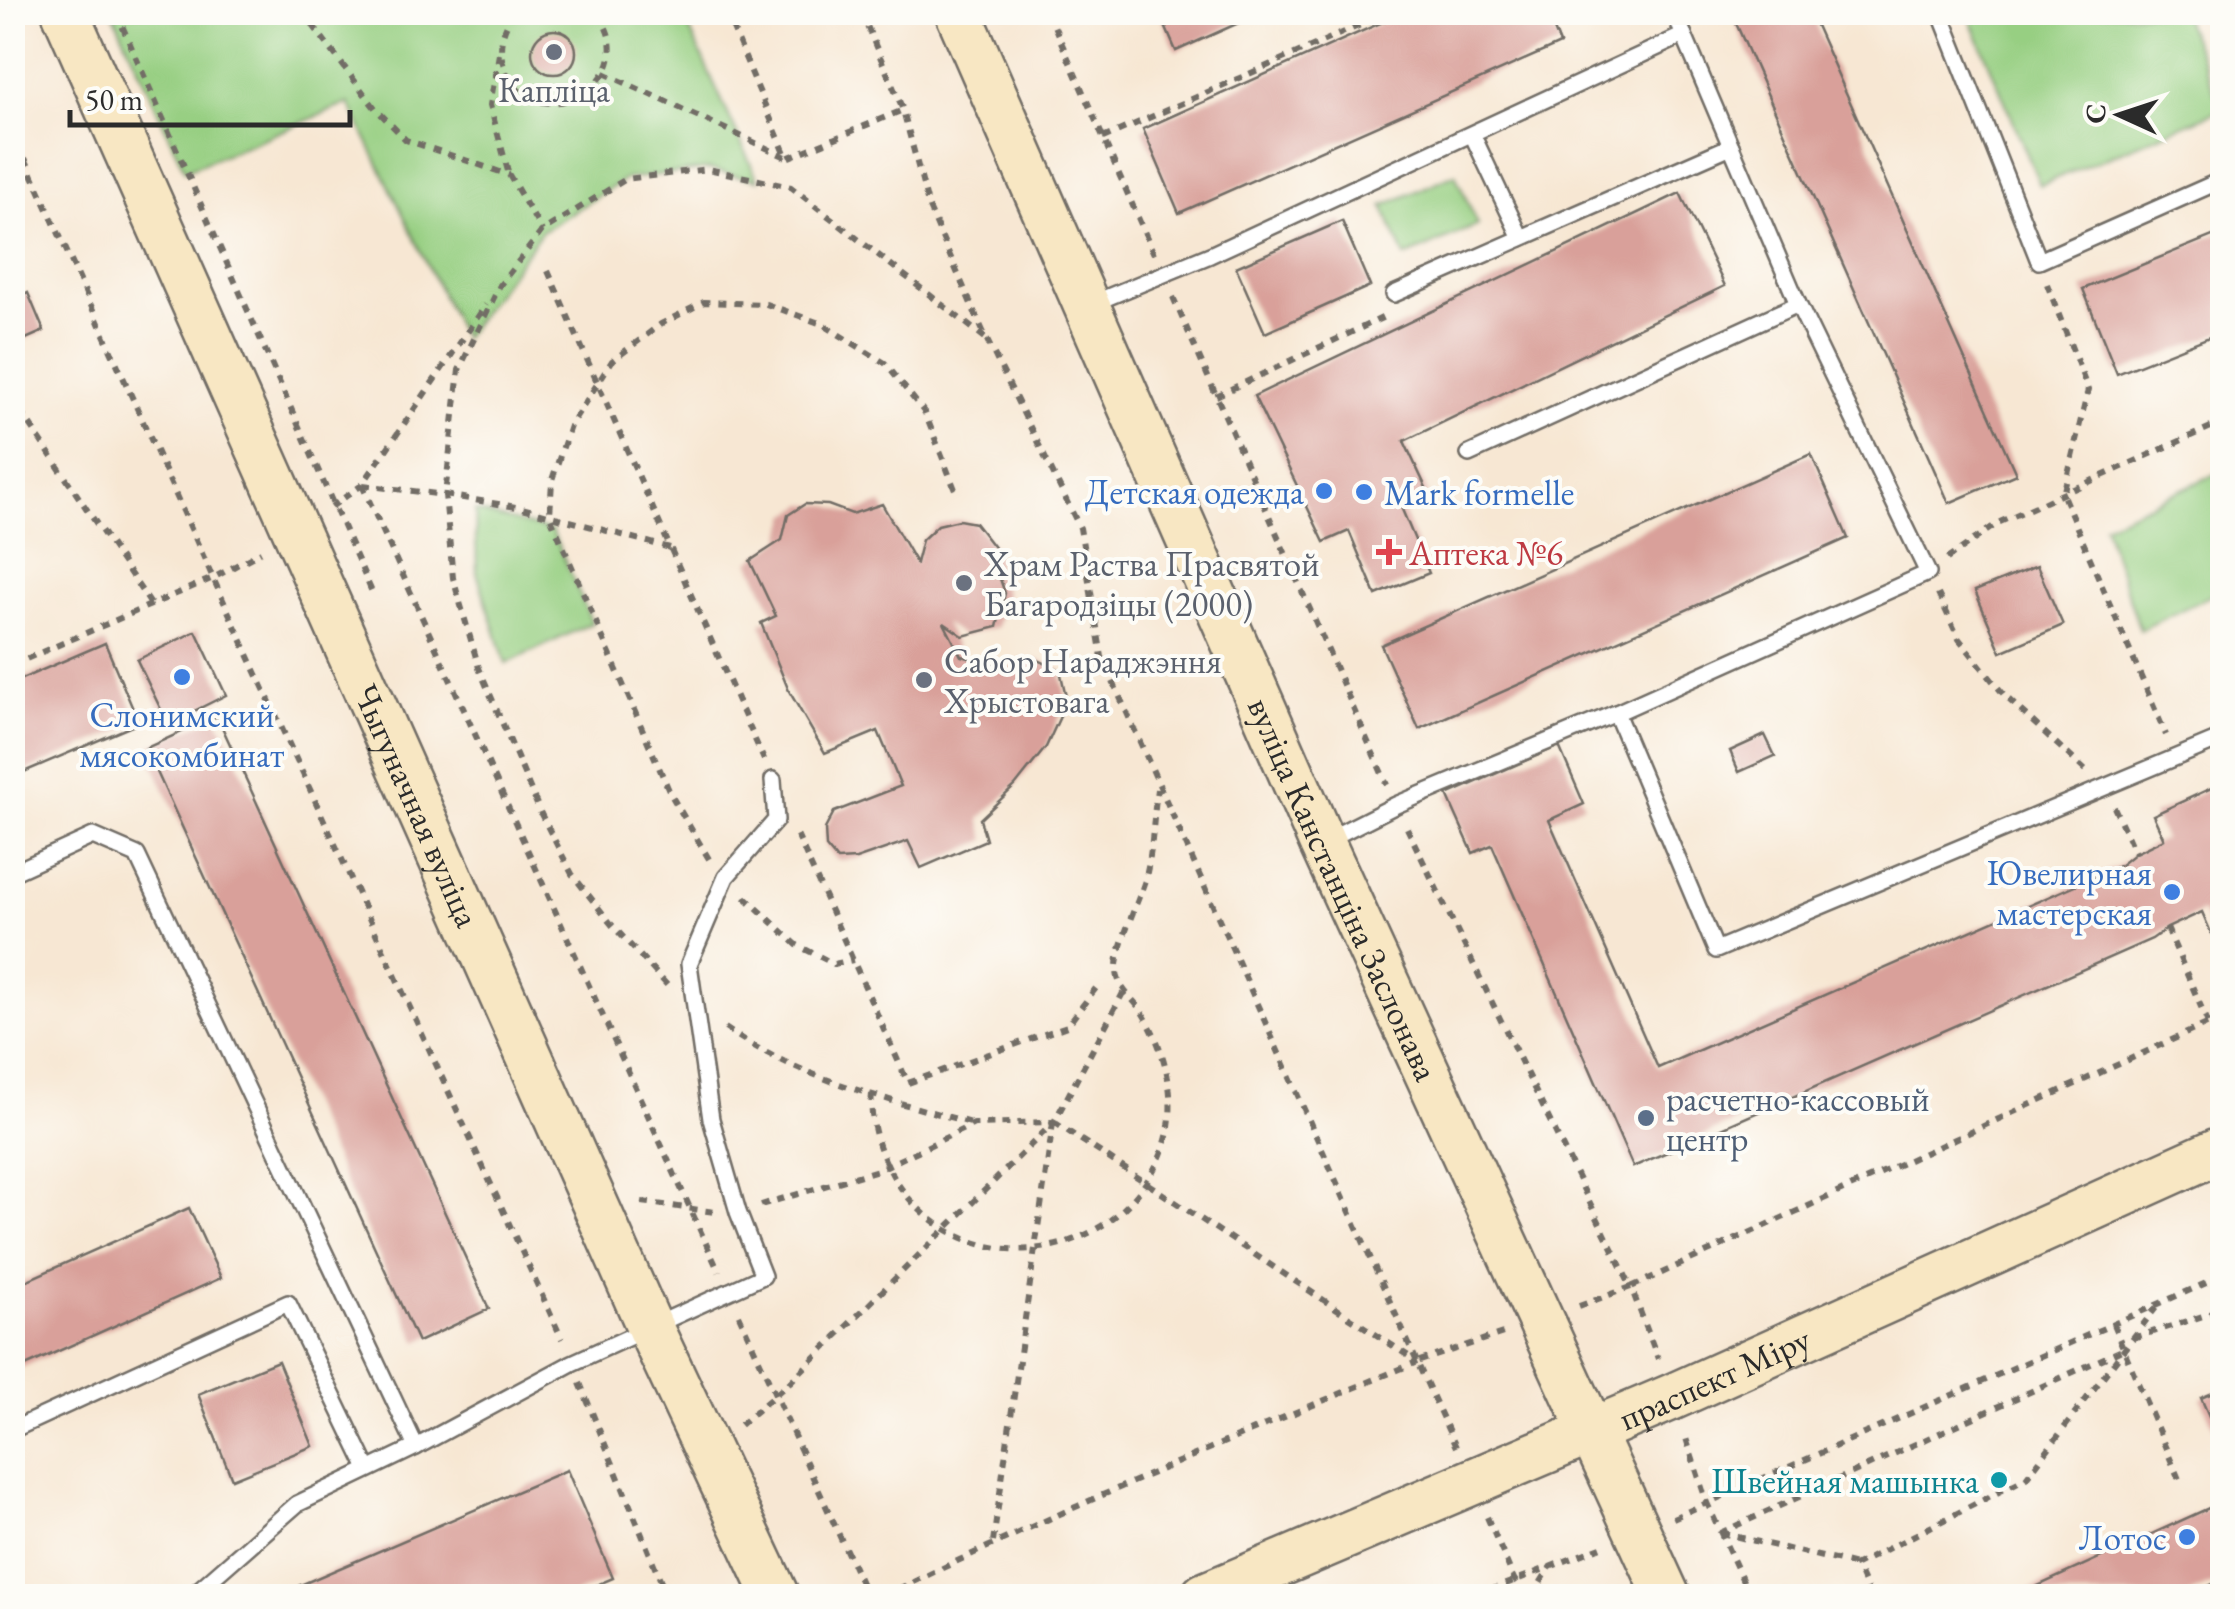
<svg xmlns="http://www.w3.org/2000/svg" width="2235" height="1609" font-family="'EB Garamond',serif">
  <rect width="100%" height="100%" fill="#fdfcf7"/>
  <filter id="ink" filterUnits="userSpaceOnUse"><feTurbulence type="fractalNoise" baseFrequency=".01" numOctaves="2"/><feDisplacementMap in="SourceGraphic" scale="20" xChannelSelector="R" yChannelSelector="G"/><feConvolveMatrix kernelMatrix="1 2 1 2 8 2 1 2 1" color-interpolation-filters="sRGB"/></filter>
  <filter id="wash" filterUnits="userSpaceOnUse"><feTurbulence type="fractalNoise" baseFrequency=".0048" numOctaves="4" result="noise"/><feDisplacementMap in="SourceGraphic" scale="40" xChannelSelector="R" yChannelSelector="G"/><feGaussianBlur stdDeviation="2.25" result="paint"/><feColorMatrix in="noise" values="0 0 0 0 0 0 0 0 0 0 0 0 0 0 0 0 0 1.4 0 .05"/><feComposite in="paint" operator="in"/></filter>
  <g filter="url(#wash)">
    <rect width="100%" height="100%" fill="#f7e7d3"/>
    <g fill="#97cf82" stroke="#617d56" stroke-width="2.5">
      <polygon points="113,13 682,13 758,180 708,169 626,179 542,231 463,338 349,103 185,171"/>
      <polygon points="1968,13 2182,13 2222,109 2040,185"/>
      <polygon points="1455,174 1478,225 1405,257 1383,206"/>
      <polygon points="2222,471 2222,590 2140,630 2104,525"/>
      <polygon points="475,511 552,531 592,623 506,664 477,573"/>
    </g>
    <g id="blocks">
      <g fill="#d9a09a">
        <polygon points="1159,12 1263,12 1176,51"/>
        <polygon points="1405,12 1547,12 1560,44 1179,213 1143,129"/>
        <polygon points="1731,12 1810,12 2016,474 1949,503"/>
        <circle cx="554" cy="52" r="22"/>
        <polygon points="1680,193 1725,286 1404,441 1429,494 1401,507 1429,573 1376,595 1349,531 1324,542 1254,396"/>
        <polygon points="1342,221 1370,286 1265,333 1236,267"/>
        <polygon points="2222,232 2222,332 2117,374 2083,289"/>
        <polygon points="28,293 44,331 12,345 12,300"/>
        <polygon points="1811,454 1848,538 1419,729 1381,645"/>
        <polygon points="12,457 24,482 12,487"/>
        <polygon points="805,504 828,505 852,514 882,504 916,563 922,540 938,525 959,520 975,523 996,550 998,573 1005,593 997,627 963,636 944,623 961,656 1011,669 1021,659 1038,660 1060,670 1067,701 1046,747 1015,786 980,819 986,840 921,868 908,841 856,859 837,860 826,847 825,829 834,812 901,786 878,731 825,753 789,691 761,623 776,616 750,561 782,540 788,515"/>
        <polygon points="2037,566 2063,625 2001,652 1975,591"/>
        <polygon points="196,631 226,695 168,724 137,660"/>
        <polygon points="105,643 139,723 12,777 12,683"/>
        <polygon points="217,716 489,1309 418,1342 146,748"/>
        <polygon points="1765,735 1775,756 1739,772 1730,751"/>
        <polygon points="1559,746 1584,804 1549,820 1658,1068 2119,866 2135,853 2164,839 2153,815 2222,783 2222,958 2202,912 2167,928 2152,939 1633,1167 1492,845 1473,853 1447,795"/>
        <polygon points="189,1208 221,1278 12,1372 12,1287"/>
        <polygon points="278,1361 313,1446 232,1479 198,1394"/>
        <polygon points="2222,1389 2222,1446 2201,1398"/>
        <polygon points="567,1470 613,1578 571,1596 275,1596"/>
        <polygon points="2222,1502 2222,1580 2186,1596 2016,1596"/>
      </g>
    </g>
  </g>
  <g filter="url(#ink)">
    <use href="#blocks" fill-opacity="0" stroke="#726d66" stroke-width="2.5"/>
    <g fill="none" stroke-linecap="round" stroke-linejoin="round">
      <defs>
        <g id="lane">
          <polyline points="1940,12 2039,261 2222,180"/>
          <polyline points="1472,134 1521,238"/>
          <polyline points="1394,294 1731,146"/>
          <polyline points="1091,304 1210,255 1684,35"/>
          <polyline points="1469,454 1798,304"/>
          <polyline points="1616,713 1716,950 2222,738"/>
          <polyline points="1325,841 1396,805 1616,713 1928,573 1798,304 1674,12"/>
          <polyline points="12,873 93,836 137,855 416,1447"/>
          <polyline points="12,1430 288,1303 368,1469"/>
          <polyline points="192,1596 297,1504 416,1447 572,1363 763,1276 738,1212 711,1119 689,964 726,877 776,820 773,780"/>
        </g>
        <g id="secondary">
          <path id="s1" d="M65,12L651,1330L776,1596"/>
          <path id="s2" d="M958,12L1322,843L1667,1596"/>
          <path id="s3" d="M1204,1596L1672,1397L2222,1149"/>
        </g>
      </defs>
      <use href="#lane" stroke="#726d66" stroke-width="20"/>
      <use href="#secondary" stroke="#726d66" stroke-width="50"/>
      <g stroke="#726d66" stroke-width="6" stroke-dasharray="8 8" stroke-linecap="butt">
        <polyline points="116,12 372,592"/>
        <polyline points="303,12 375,108 406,140 509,175 542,231"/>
        <path d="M515,12C503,27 498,45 503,63C527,147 653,82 596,12"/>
        <polyline points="726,12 787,158 903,110"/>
        <polyline points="861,12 903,110 929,208 986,338 1080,528 1102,657 1417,1362"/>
        <polyline points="1048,12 1154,254"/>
        <polyline points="499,54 490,105 509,175"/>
        <polyline points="604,73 786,157"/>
        <polyline points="12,129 213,578 562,1339"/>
        <polyline points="1103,138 1390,12"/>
        <polyline points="548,271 764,760"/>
        <polyline points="2047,284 2088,390 2063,495 2166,735"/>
        <polyline points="1173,297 1387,785"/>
        <polyline points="1216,396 1384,317"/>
        <polyline points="12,398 152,606"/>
        <polyline points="362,485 719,1272"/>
        <polyline points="363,485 445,495 453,578 479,668 541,814 572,874 612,925 667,985"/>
        <polyline points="331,507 362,485 486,305"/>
        <polyline points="670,548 522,508 445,495 459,370 500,285 542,231 626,179 708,169 791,187 985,338"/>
        <polyline points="1947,559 1998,523 2222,422"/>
        <polyline points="1938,594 1959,639 2005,696 2086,771"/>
        <polyline points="12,665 213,578 261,552"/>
        <polyline points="2114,807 2135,853"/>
        <polyline points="1407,828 1631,1287 2222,1017"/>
        <polyline points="797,835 908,1083 1067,1026 1096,988"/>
        <polyline points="709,859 671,795 550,516 552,480 570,426 612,361 661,324 704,302 766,304 822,324 885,363 925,413 956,492"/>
        <polyline points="745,897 797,945 834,964 853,960"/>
        <polyline points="2167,928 2208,1023"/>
        <path d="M725,1028C801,1080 888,1099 974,1124"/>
        <path d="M872,1094C869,1121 879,1151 892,1174C954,1283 1110,1271 1160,1157C1181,1110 1168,1054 1142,1012C1132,996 1116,989 1117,967C1117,946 1138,903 1145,880C1153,851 1153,819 1157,789"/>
        <polyline points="1054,1122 1416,1361"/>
        <polyline points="642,1202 715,1212"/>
        <polyline points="761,1205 878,1170 974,1124 1054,1122 1123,993"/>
        <polyline points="1579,1306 1631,1287 1658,1359"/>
        <polyline points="739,1315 867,1596"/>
        <polyline points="2113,1324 2181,1484"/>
        <polyline points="2133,1338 2222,1310"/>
        <polyline points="580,1383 667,1596"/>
        <polyline points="740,1425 790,1382 1053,1123"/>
        <polyline points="1456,1447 1417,1362 1506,1332"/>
        <polyline points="1487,1517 1514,1579 1527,1596"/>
        <polyline points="1673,1518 1707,1503 1684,1432"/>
        <polyline points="1720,1533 2124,1349"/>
        <polyline points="1721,1533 1856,1565"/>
        <polyline points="993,1542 1053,1123"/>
        <path d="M884,1596C1059,1511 1237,1436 1417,1362"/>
        <polyline points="1475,1596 1601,1547"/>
        <polyline points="1532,1596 1551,1566"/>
        <polyline points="1750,1596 1707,1503 2222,1276"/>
        <polyline points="1870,1596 1856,1565 2026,1478 2158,1305"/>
      </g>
      <use href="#lane" stroke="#fff" stroke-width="15"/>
      <use href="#secondary" stroke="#f8e7c3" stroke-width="45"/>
    </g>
  </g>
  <g fill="#6b7280" stroke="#fdfcf7" stroke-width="4">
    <circle cx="554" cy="52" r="10"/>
    <circle cx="964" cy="583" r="10"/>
    <circle cx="924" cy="680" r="10"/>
  </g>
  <g fill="#3f7fe0" stroke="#fdfcf7" stroke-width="4">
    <circle cx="1324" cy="491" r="10"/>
    <circle cx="1364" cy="492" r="10"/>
    <circle cx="182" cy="677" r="10"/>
    <circle cx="2172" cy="892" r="10"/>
    <circle cx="2187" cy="1537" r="10"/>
  </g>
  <path fill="#e0444e" stroke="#fdfcf7" stroke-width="4" d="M1384 537h10v10h10v10h-10v10h-10v-10h-10v-10h10z"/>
  <circle fill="#5c6f8a" stroke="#fdfcf7" stroke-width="4" cx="1646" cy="1118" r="10"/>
  <circle fill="#0f9aa8" stroke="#fdfcf7" stroke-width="4" cx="1999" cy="1480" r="10"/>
  <g text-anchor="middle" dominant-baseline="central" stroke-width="8" stroke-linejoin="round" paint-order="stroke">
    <g font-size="35" fill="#5b616d" stroke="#fdfcf7" text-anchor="start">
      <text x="554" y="89" text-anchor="middle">Капліца</text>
      <text x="984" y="563">Храм Раства Прасвятой<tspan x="984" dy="40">Багародзіцы (2000)</tspan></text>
      <text x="944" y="660">Сабор Нараджэння<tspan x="944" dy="40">Хрыстовага</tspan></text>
    </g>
    <g font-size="35" fill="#366cbe" stroke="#fdfcf7" text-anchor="end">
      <text x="1304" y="491">Детская одежда</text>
      <text x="1384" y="492" text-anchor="start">Mark formelle</text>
      <text x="182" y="714" text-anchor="middle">Слонимский<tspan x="182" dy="40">мясокомбинат</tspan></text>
      <text x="2152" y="872">Ювелирная<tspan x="2152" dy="40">мастерская</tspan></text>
      <text x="2167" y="1537">Лотос</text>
    </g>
    <g font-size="35" fill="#be3a42" stroke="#fdfcf7" text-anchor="start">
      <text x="1409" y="552">Аптека №6</text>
    </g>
    <g font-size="35" fill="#2b2b2b" stroke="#fdfcf7">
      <text stroke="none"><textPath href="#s1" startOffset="868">Чыгуначная вуліца</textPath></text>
      <text stroke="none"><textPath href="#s2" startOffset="958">вуліца Канстанціна Заслонава</textPath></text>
      <text stroke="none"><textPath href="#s3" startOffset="555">праспект Міру</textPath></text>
    </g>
    <g font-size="35" fill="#4e5e75" stroke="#fdfcf7" text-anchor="start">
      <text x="1666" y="1098">расчетно-кассовый<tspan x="1666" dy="40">центр</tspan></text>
    </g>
    <g font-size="35" fill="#0d838f" stroke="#fdfcf7" text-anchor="end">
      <text x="1979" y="1480">Швейная машынка</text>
    </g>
  </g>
  <rect width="2235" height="1609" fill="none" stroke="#fdfcf7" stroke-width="50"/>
  <g transform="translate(2120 115) rotate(273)" stroke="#fdfcf7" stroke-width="8" paint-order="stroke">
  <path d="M0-8L18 38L0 25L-18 38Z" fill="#2b2b2b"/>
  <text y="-15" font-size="28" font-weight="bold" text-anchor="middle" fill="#2b2b2b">С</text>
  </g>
  <path d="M70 110v15h280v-15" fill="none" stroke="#2b2b2b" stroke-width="5"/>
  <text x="85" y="110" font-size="30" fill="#2b2b2b" stroke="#fdfcf7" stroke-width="8" paint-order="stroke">50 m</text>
</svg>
